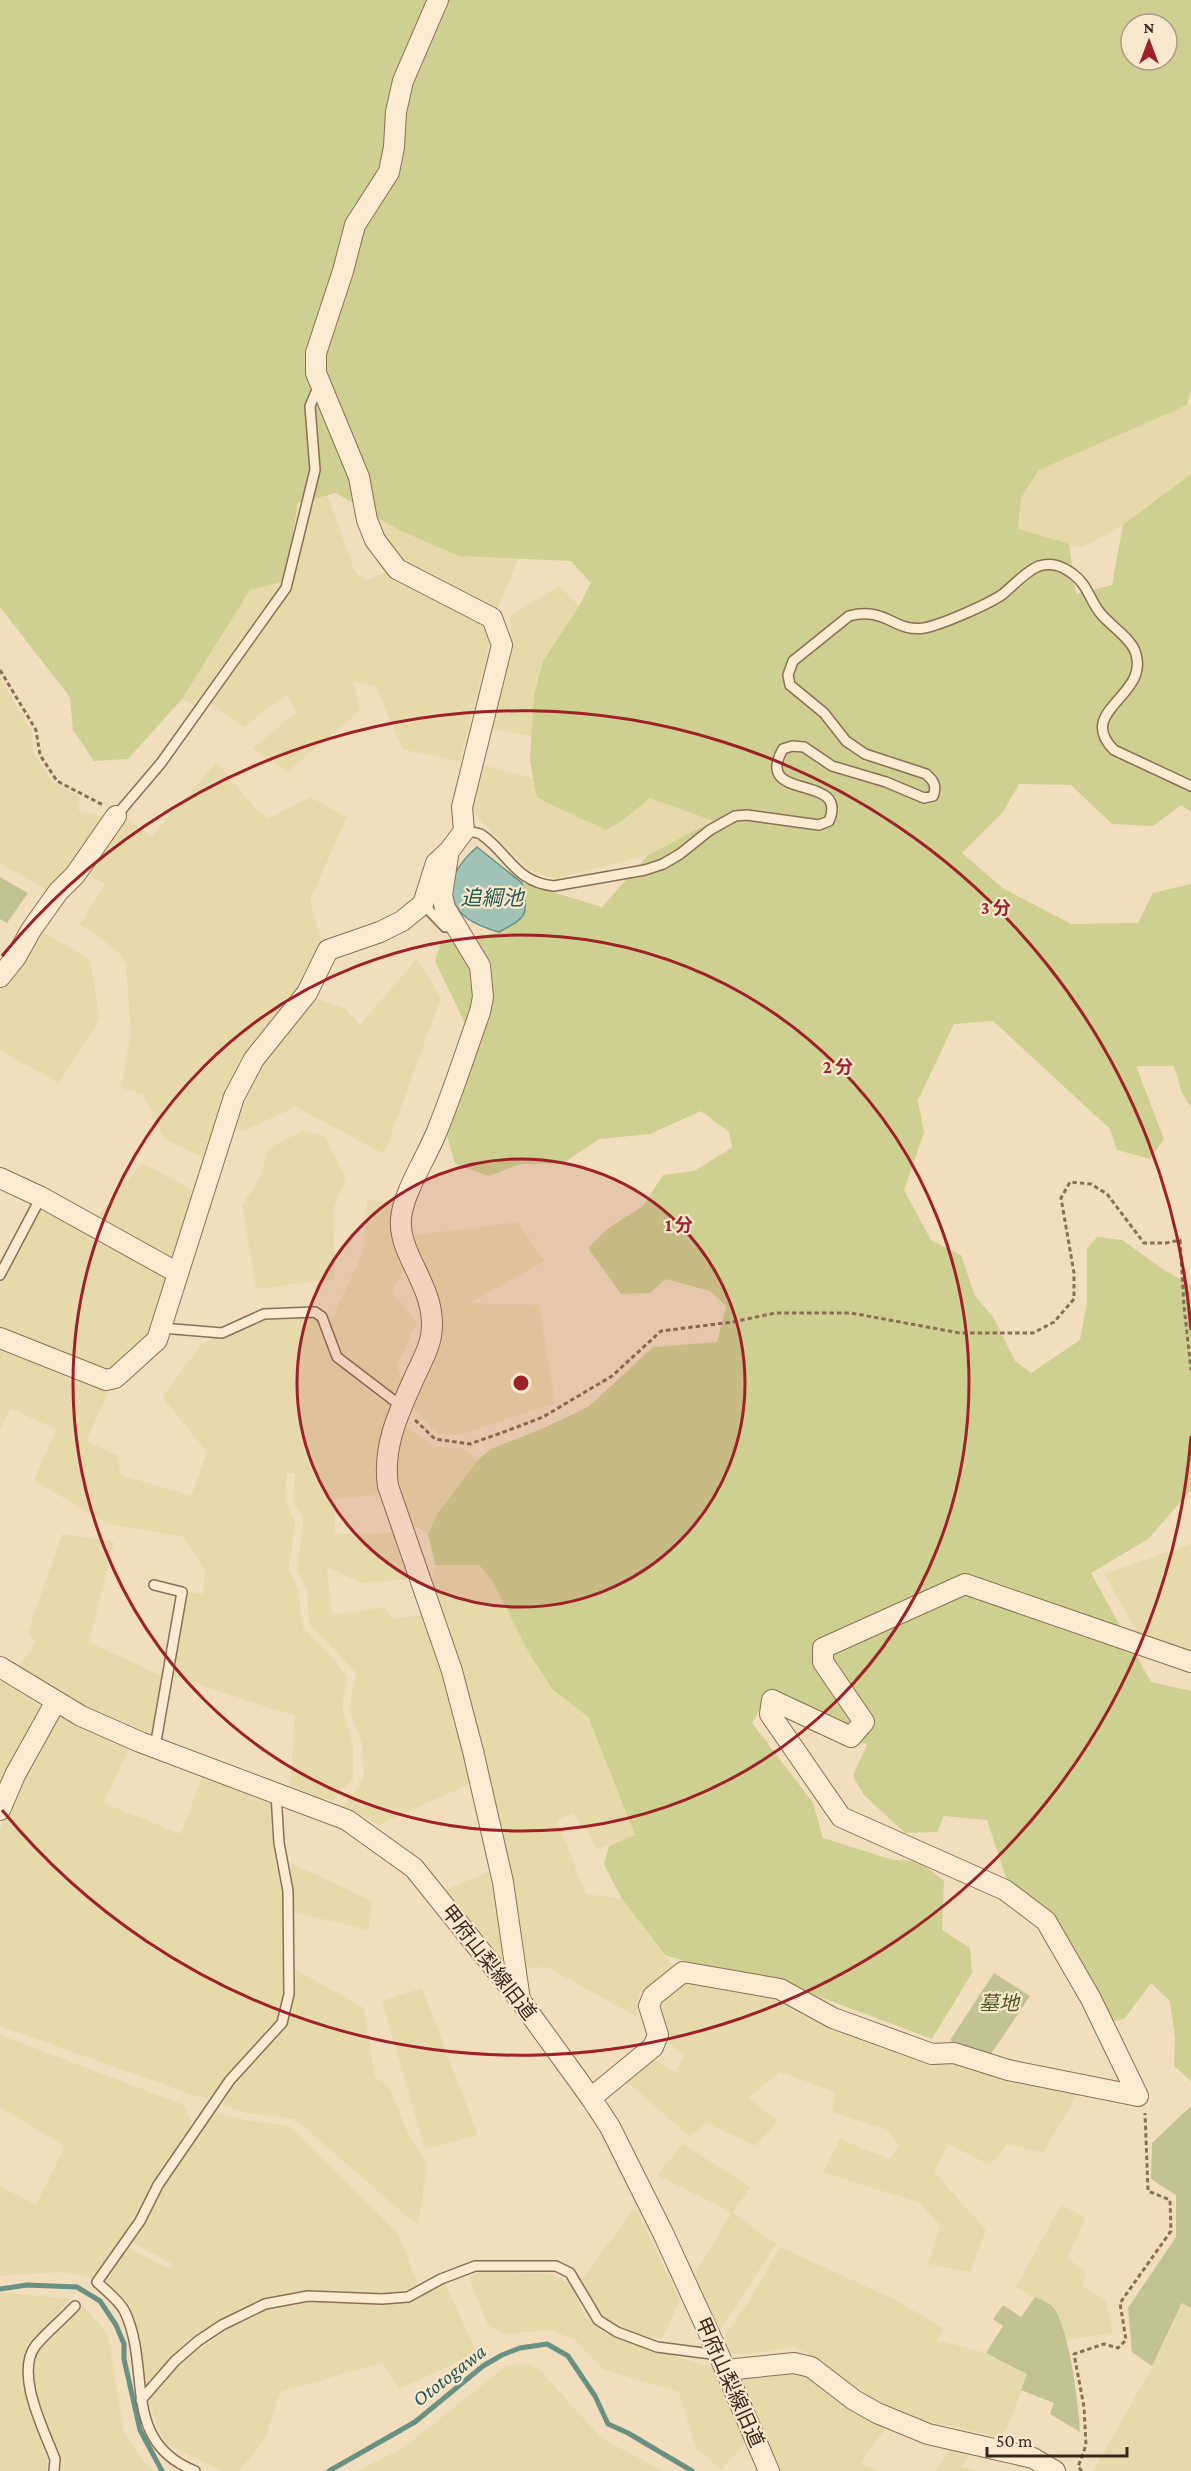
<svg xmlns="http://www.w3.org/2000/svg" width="1191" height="2471" font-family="'Crimson Pro','Noto Sans JP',serif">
  <rect width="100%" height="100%" fill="#f1debd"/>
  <g fill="#e7daaa">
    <polygon points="1191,403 1191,474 1123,525 1082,548 1018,530 1021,498 1039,470"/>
    <polygon points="328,495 354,570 366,581 388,570 480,621 490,641 460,762 402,749 376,686 353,681 360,711 287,772 253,749 296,712 287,694 244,727 211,704 291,587 313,499"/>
    <polygon points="379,518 399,530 459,556 519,558 497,610 395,558 379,536"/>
    <polygon points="285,581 194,705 182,699 250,589"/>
    <polygon points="559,586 579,606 543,661 534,695 532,736 490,728 511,645 510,616"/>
    <polygon points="0,678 32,731 33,752 52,781 80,797 77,809 106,818 72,866 48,891 0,863"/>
    <polygon points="217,762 254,807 268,819 310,797 347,817 310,900 322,944 301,989 207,1160 164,1139 143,1094 121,1088 131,1032 126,965 119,952 80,924 105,884 85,872 122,814 151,837"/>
    <polygon points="483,765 534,779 537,799 622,821 650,798 713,821 648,855 555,879 529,870 470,810"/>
    <polygon points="36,929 90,959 100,1019 59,1083 0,1050 0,984"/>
    <polygon points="417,958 441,998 384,1154 296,1107 243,1131 231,1127 264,1054 312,997 344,1008 360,1025"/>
    <polygon points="302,1131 325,1136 346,1178 333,1210 335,1279 256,1289 242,1205 260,1178 268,1149"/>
    <polygon points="142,1163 197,1192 174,1264 95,1219"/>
    <polygon points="367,1200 397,1203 407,1262 392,1293 417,1322 397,1365 402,1380 393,1394 340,1354 330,1322 363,1253"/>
    <polygon points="43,1206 171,1277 152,1335 106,1375 0,1332 0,1285"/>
    <polygon points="517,1222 545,1261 470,1303 539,1305 555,1403 458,1435 438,1434 409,1404 435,1348 442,1318 409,1236"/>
    <polygon points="311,1316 320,1321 331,1361 393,1408 375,1463 385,1494 336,1499 334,1534 395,1533 412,1579 361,1583 327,1567 332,1615 384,1607 393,1619 423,1615 450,1684 474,1782 379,1825 343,1807 364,1779 362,1743 349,1709 356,1673 309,1623 307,1589 297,1571 303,1520 293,1500 295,1473 287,1473 285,1500 295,1521 289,1570 298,1589 303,1627 348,1676 342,1707 353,1745 353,1779 333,1801 290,1788 295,1716 172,1676 188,1592 203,1594 205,1571 184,1537 105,1523 34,1480 56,1429 11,1409 0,1429 0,1344 110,1389 86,1441 117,1455 121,1475 191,1496 207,1452 162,1397 202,1344 262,1319"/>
    <polygon points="402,1423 432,1446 465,1449 478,1460 438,1513 428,1534 407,1521 392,1474"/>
    <polygon points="62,1534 114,1542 89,1642 162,1676 153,1734 57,1694 19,1667 36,1642 28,1632"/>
    <polygon points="1191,1544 1191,1652 1138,1633 1104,1574"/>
    <polygon points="435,1565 478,1565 493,1582 529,1652 552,1689 588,1717 635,1835 598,1849 574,1813 557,1820 586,1894 622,1899 675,1969 639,1994 637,2017 547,1967 524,1968 429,1588"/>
    <polygon points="0,1679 45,1710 0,1798"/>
    <polygon points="58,1714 130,1745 104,1803 181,1834 203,1774 272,1801 273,1849 282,1894 284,1984 279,2011 276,2024 246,2054 210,2098 196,2096 0,2026 0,1829 21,1777"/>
    <polygon points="291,1863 372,1901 369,1930 293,1912"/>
    <polygon points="493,1870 508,1971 442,1891"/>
    <polygon points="296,1970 364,2008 375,2078 388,2084 410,2138 427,2164 418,2226 295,2119 248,2113 222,2105 236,2080 283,2032 293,1994"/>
    <polygon points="682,1979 775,1995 946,2057 1081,2088 1043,2153 1008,2144 990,2165 948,2144 934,2172 986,2230 970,2272 928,2264 940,2225 920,2203 823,2172 840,2139 889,2159 899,2146 888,2130 832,2112 835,2092 780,2072 748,2098 778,2121 755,2146 707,2123 689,2136 624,2079 649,2055 675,2072 685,2056 664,2039 654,2008"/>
    <polygon points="422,1988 478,2135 425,2149 382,2001"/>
    <polygon points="0,2035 184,2105 192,2124 152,2182 134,2219 92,2278 63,2272 0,2276 0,2186 36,2205 65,2146 0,2107"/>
    <polygon points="215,2112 244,2120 289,2126 398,2234 418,2285 393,2295 313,2289 266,2297 221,2319 186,2341 144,2391 137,2339 102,2281 127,2247 169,2269 173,2264 131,2242 145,2222 163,2187"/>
    <polygon points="683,2144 750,2187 733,2213 776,2244 720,2330 693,2277 732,2213 657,2175"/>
    <polygon points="1061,2205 1086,2218 1067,2257 1086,2274 1082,2286 1106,2301 1113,2333 1066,2340 1063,2329 1052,2306 1016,2287"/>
    <polygon points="635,2208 680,2300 662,2339 636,2334 607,2321 595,2307 581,2280"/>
    <polygon points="780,2247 896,2300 943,2328 938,2340 986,2353 1028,2374 1003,2438 920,2419 874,2399 805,2352 792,2347 751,2354 731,2353 724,2337 751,2298"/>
    <polygon points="482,2271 551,2274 571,2284 585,2317 607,2334 713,2368 747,2442 721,2470 696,2448 679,2392 604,2370 575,2340 550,2330 504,2334 488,2325 469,2277"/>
    <polygon points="445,2283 477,2353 399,2389 382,2363 280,2392 265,2439 239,2471 221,2471 165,2443 148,2402 179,2364 231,2327 272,2307 324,2301 399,2303"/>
    <polygon points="8,2293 71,2299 27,2344 21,2383 47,2460 47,2471 0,2471 0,2294"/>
    <polygon points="1183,2303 1191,2308 1191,2471 1095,2471 1094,2470 1152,2367"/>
    <polygon points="83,2306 108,2334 124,2433 142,2460 154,2471 62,2471 62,2463 33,2385 33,2367 37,2351"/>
    <polygon points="528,2363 541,2371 601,2438 663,2471 357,2471 403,2448 506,2366"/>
    <polygon points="786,2370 811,2375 845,2406 887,2426 861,2463 878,2471 780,2471 739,2378"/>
    <polygon points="950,2449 970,2453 961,2467 979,2471 936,2471"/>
  </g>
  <path fill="#cdd091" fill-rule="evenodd" d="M0,0H1191V390L1187,405L1039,470L1021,498L1018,529L1069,544L1076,594L1112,585L1123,525L1191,474V812L1181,805L1153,826L1112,824L1071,785L1019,784L1003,812L962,853L1004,889L1071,924L1138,923L1153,893L1191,884V1107L1182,1093L1174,1066H1136L1164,1139L1150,1159L1117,1150L1110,1129L993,1021L954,1024L918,1100L924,1133L904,1190L931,1240L961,1255L975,1296L993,1317L1015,1361L1031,1373L1080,1340L1087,1303V1249L1097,1237L1122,1240L1164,1270L1191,1285V1490L1148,1539L1091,1573L1151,1682L1191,1691V2081L1174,2066L1175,2038L1170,2001L1151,1983L1125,2018L1109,2023L1041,1910L1007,1880L987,1820L944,1816L937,1832L905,1833L863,1794L853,1776L867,1744L817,1734L762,1706L752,1723L813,1803L823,1838L893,1860L919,1861L944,1881L942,1930L970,1948L972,1973L932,2039L780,1982L718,1971L665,1955L622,1899L604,1864L609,1846L635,1835L588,1717L552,1689L529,1653L493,1582L479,1565H435L428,1534L438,1513L478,1460L491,1449L546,1427L588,1407L653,1347L717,1342L726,1306L710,1291L666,1279L650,1293L621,1294L588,1248L607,1229L643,1206L663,1175L694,1171L732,1148L729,1132L701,1111L650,1134L599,1139L563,1163L520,1164L489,1176L455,1164L445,1129L474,1042L435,961L441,941L471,940L499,932L527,909L522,883L602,907L648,855L713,821L650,798L622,821L606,830L537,798L530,761L534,695L543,661L579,606L591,583L571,561L459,556L399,530L336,493L298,503L285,581L250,590L182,699L128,759L94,761L73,730L70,697L0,607ZM1131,24H1167V60H1131Z"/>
  <g fill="#c1c491">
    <polygon points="0,877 28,893 7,923 0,919"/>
    <polygon points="994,1973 1030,1996 989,2057 963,2050 950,2040"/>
    <polygon points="1191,2106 1191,2308 1182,2303 1152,2366 1132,2352 1128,2308 1176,2237 1176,2195 1151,2179 1152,2143"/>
    <path d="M1035,2297C1040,2299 1048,2302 1052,2306C1069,2324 1079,2406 1080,2432L1050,2414L1054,2403L1021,2390L1027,2374L986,2353L1003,2326L993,2319L1003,2305L1021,2317Z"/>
  </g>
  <path fill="#a1c2b6" stroke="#689184" stroke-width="1.5" d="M477,847L522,883C528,915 529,916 499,932C446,918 435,884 477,847Z"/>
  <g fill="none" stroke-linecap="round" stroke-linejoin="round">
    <g stroke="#689184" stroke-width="5">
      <polyline points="0,2289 27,2285 77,2287 100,2301 116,2325 124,2344 124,2359 140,2430 162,2471"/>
      <polyline points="329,2471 415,2422 483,2366 502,2355 520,2348 547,2344 568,2356 595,2396 608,2424 628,2433 692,2471"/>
    </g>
    <defs>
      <g id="lane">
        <polyline points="116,816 161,763 286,588 315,470 310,406 319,385"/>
        <path d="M464,831C470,832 478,832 482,835C509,854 515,882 554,886L645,870L663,864L680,854L710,830L735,816L747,815L819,825L829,821C850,772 752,803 783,749L792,746L804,747L832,766L886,782L924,798L933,796C937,786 934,781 926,774L865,754L846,741L824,713L790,685L788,675L793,661L849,616C885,606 896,633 924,628C941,625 989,604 1003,594C1014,585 1026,571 1039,566C1052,562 1062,566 1073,574C1088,585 1090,601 1101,614C1111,626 1129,637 1135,651C1152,696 1074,710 1114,750L1191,786"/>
        <polyline points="423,904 445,927 456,926"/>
        <polyline points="0,1275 41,1197"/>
        <polyline points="162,1328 222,1333 264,1314 315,1312 322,1317 337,1357 401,1406"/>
        <polyline points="154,1585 182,1592 155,1747"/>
        <polyline points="141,2400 175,2361 198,2341 222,2325 265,2304 308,2296 382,2299 408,2297 441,2279 475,2266 556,2266 570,2273 598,2320 617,2332 657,2347 719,2355"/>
        <path d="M54,2471L55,2459C44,2430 14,2373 36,2345C48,2331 63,2319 75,2306"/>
        <path d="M195,2471C120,2441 152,2370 125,2312C120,2301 106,2291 97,2282L140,2221L158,2185L230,2080L282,2023L289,1994L288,1891L279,1843L276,1794"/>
      </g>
      <g id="street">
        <path d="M448,856L442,895L445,908L480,966L483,997L480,1012C466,1051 453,1092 437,1131C427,1157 403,1192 401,1219C398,1257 439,1289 431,1336C429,1349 422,1361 416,1374C400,1410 382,1445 388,1486L452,1671L473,1751L503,1882L520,2000"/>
        <polyline points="0,977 16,957 31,930 58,892 75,875 116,816"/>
        <polyline points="0,1178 41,1197 178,1273"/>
        <polyline points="0,1338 106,1380 115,1378 157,1340 234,1097 254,1059 307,993 328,950 380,932 402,921 423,904 436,863 449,851 464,831 462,807 502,645 492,618 397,569 375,540 367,520 359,477 316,373 316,353 343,271 355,225 389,172 394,147 396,112 403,81 438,0"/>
        <polyline points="0,1667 81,1716 140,1742 347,1820 414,1868 520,2000 591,2098 610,2127 663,2233 719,2355 769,2471"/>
        <polyline points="0,1810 15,1775 55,1703"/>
        <polyline points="591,2098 653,2047 658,2035 649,2006 653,1996 683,1972 780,1989 833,2018 932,2054 954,2053 1008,2070 1138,2096 1091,1999 1046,1921 1005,1890 841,1817 770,1714 772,1700 851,1737 864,1722 823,1662 823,1648 965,1584 1191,1662"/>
        <polyline points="726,2370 794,2363 811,2367 854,2400 877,2413 928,2434 1033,2458 1055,2471"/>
      </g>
    </defs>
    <use href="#lane" stroke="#8b6e55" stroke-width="12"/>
    <use href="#street" stroke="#8b6e55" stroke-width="22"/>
    <g stroke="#8b6e55" stroke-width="3" stroke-dasharray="4.5 3" stroke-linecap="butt">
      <polyline points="0,670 36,730 40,755 57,781 103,805"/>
      <polyline points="415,1420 435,1439 470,1444 509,1430 543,1417 612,1376 661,1331 733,1322 775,1313 851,1313 960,1333 1033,1333 1054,1322 1074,1299 1074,1273 1061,1198 1070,1182 1091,1184 1107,1194 1144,1243 1166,1243 1180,1240 1184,1306 1191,1370"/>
      <polyline points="1082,2471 1078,2467 1086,2445 1084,2407 1074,2354 1104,2344 1118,2348 1126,2340 1120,2303 1171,2231 1170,2200 1148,2191 1145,2113"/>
    </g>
    <use href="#lane" stroke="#fbecd1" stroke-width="9"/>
    <use href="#street" stroke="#fbecd1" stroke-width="20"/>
  </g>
  <circle cx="521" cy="1383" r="224" fill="#9f2029" fill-opacity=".12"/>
  <g fill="none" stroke="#9f2029" stroke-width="3">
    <circle cx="521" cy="1383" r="224"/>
    <circle cx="521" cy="1383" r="448"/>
    <path d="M1191 1436A672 672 0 0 1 2 1810M2 956A672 672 0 0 1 1191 1330"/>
  </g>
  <g text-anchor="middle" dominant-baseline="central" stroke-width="4.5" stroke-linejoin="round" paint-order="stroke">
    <g font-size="20" fill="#39271b" stroke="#f8e9ce">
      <text transform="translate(489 1962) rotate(52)">甲府山梨線旧道</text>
      <text transform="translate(730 2382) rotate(66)">甲府山梨線旧道</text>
    </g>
    <g font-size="20" font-style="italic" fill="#4d5720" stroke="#f8e9ce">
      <text x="999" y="2003">墓地</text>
    </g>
    <g font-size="21" font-style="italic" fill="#295a54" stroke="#f8e9ce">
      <text x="492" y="898">追綱池</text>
      <text transform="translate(449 2375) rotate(-38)">Ototogawa</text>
    </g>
  </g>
  <circle cx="521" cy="1383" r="9" fill="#9f2029" stroke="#f8e9ce" stroke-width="3"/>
  <g font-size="18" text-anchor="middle" font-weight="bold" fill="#9f2029" stroke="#f8e9ce" stroke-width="4.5" stroke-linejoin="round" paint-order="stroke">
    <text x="996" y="914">3 分</text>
    <text x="838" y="1073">2 分</text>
    <text x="679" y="1231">1 分</text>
  </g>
  <g transform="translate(1149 42)"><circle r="28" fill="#f8e9ce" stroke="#ac9b86" stroke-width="1.5"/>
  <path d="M0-4.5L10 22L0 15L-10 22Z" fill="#9f2029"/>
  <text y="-9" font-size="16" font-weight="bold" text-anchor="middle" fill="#39271b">N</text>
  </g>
  <path d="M987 2447v9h140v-9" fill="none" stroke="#39271b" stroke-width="3"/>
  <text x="996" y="2447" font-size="18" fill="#39271b" stroke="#f8e9ce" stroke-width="4.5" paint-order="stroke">50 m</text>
</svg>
